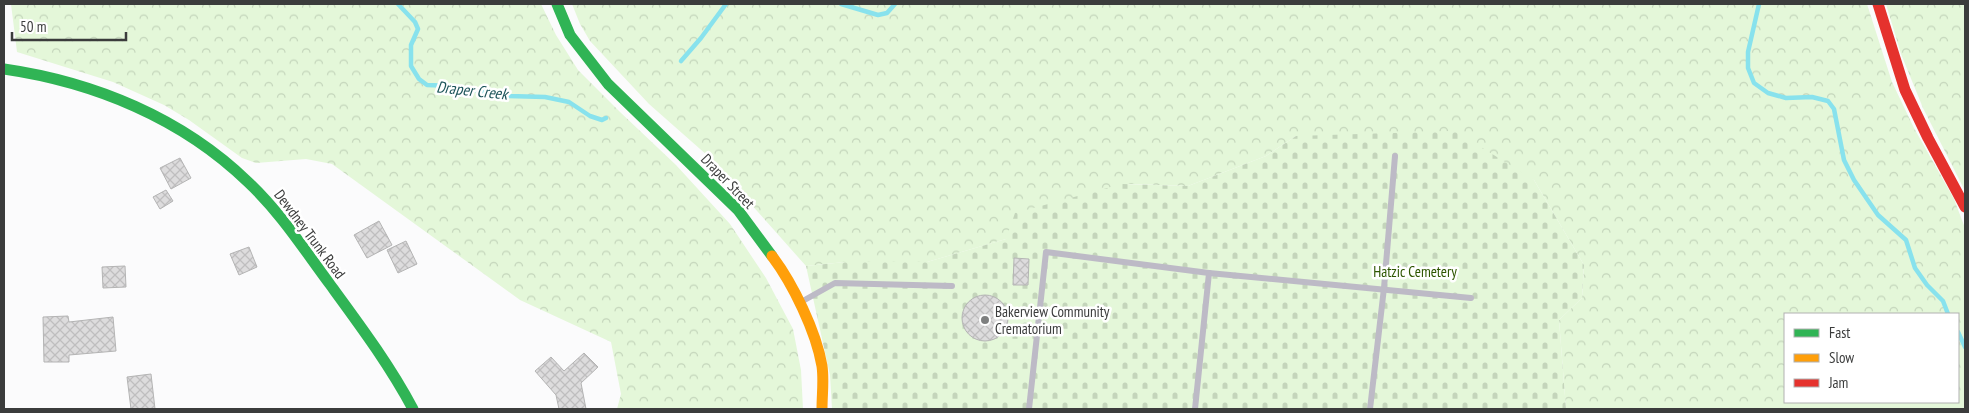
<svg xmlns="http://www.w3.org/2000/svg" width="1969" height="413" font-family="'PT Sans Narrow',sans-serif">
  <defs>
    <pattern id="forest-crowns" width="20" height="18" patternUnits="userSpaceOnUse" patternTransform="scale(1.25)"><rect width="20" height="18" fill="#e4f7d9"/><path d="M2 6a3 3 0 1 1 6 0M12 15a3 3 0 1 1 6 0" fill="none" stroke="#c4d5bb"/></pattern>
    <pattern id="cemetery-stones" width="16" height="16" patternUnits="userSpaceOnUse" patternTransform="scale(1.25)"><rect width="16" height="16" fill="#e4f7d9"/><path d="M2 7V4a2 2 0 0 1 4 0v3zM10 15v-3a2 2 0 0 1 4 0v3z" fill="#c4d5bb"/></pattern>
    <pattern id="building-cross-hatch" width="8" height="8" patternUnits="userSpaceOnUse" patternTransform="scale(1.25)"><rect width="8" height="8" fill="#dddcdd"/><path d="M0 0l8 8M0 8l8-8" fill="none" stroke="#bfbebf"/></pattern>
  </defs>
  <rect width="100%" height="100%" fill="#fbfbfc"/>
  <g fill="url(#forest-crowns)" fill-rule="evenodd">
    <polygon points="11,4 541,4 556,35 578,70 620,112 676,165 730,224 766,278 793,329 801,370 803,409 617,409 621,394 611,342 520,300 332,164 306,159 256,163 242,158 189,120 164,105 113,82 17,52"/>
    <path d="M572,4H1867L1892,82L1914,128L1954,199L1965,228V409H1566L1559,320L1582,298L1584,265L1534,180L1296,136L1266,156L1188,186L1129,184L1006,239L927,262H845L806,266L708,156L649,104L590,41L580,24ZM1785,314H1958V402H1785Z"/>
    <polygon points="1886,4 1965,4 1965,191 1923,108 1901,54"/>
  </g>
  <polygon fill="url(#cemetery-stones)" points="1455,131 1534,180 1584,265 1582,298 1559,320 1566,409 832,409 830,375 806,266 845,262 927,262 1006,239 1015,213 1122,184 1188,186 1266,156 1296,136"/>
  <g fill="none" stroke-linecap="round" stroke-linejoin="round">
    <g stroke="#88e2ed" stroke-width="4.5">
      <polyline points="398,4 415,22 418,29 411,45 411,66 419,79 427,85 453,86 508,96 545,97 569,102 590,116 602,120 606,118"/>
      <polyline points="841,4 878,15 887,13 895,4"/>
      <polyline points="1759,4 1748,52 1748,68 1754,83 1768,93 1786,98 1812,97 1828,101 1834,109 1844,160 1854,180 1878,215 1906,240 1915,268 1927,285 1943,301 1948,314"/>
      <polyline points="681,61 701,38 726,4"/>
      <polyline points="1958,332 1965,347"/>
    </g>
  </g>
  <g fill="url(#building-cross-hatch)" stroke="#b4b4b4">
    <polygon points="180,158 191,178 171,189 160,168"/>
    <polygon points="166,190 173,201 160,209 153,197"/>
    <polygon points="379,221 392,245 367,258 354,235"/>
    <polygon points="406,241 417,264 398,273 387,250"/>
    <polygon points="249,247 257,267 239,275 230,254"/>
    <polygon points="1014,258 1029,259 1028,285 1013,285"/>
    <polygon points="125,266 126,287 103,288 102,267"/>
    <circle cx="985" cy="318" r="23"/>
    <polygon points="68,316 69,322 113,317 116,351 69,355 69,362 44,362 43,317"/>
    <polygon points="584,353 598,367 581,383 586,409 559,409 556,395 535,371 551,357 564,371"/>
    <polygon points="151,374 155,409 131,409 127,377"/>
  </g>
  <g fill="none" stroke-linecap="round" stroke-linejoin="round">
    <g stroke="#bdbac6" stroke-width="6">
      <polyline points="1209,273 1471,298"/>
      <polyline points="801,302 835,283 952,286"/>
      <polyline points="1029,409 1046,252 1209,273 1195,409"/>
      <polyline points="1370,409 1384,288 1395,156"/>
    </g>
    <g stroke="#30b455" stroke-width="11">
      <polyline points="557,4 570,35 608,84 738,210 772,256"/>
      <path d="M4,69C94,82 182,118 248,182C280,212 303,248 329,283C359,324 389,364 413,409"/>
    </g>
    <path stroke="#ff9f0a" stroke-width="11" d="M772,256C793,284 816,331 822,366C824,380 822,395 822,409"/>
    <polyline stroke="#e5322d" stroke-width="11" points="1878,4 1905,90 1928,138 1965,207"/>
  </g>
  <circle fill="#7e7f7f" stroke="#fff" stroke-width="2" cx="985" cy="320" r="5"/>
  <g text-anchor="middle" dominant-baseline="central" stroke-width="5" stroke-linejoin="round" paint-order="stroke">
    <g font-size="15" fill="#3b3c3c" stroke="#fff">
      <text transform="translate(728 181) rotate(46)">Draper Street</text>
      <text transform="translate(310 234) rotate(53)">Dewdney Trunk Road</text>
    </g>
    <g font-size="15" fill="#2e5601" stroke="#fff">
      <text x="1415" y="271">Hatzic Cemetery</text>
    </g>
    <g font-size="15" fill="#3b3c3c" stroke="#fff" text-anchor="start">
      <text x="995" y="311">Bakerview Community<tspan x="995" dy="17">Crematorium</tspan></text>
    </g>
    <g font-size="16" font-style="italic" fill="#1d545a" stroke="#fff">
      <text transform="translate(472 90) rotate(6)">Draper Creek</text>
    </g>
  </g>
  <rect width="1969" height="413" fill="none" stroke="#3b3c3c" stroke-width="10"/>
  <rect x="1784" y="313" width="175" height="90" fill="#ffffff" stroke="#b1b1b1"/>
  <rect x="1794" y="329" width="25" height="8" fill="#30b455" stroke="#b1b1b1"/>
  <text x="1829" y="338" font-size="15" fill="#3b3c3c">Fast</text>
  <rect x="1794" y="354" width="25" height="8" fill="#ff9f0a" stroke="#b1b1b1"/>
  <text x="1829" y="363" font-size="15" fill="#3b3c3c">Slow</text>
  <rect x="1794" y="379" width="25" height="8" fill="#e5322d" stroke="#b1b1b1"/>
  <text x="1829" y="388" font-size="15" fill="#3b3c3c">Jam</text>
  <path d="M12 32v8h114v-8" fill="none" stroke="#3b3c3c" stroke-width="2.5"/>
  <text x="20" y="32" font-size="15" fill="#3b3c3c" stroke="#ffffff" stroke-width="4" paint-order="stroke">50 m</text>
</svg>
